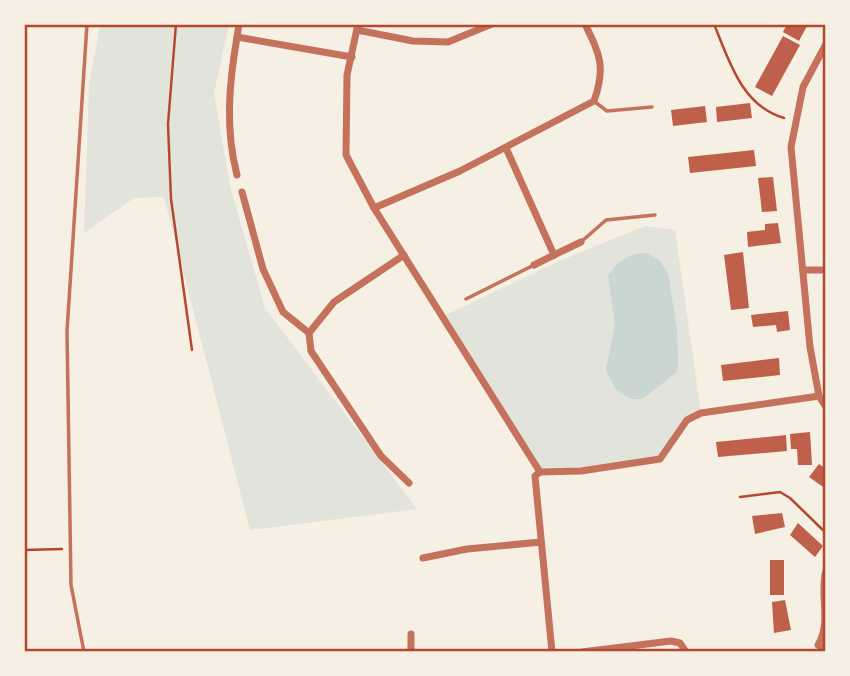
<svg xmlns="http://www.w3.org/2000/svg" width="850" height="676" font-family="'Titillium Web',sans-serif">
  <rect width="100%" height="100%" fill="#f6efe4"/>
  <g fill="#e2e4dc">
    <polygon points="100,25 229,25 214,93 230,186 265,308 417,509 250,530 164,197 134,198 84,233 89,86"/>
    <polygon points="645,226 675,230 701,413 687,420 660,459 540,472 442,317 557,262"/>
  </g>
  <path fill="#c9d6d2" d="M647,253L659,260L668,273L677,329L678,365L676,373L642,399H632L616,390L606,370L615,324L608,275C620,260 627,254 647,253Z"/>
  <g fill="#bf614a">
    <polygon points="787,24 808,24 799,41 783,32"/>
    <polygon points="783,36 800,45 772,96 755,87"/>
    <polygon points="750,103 752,118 717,122 716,107"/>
    <polygon points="705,106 707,122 673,126 671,110"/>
    <polygon points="754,150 756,166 690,173 688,157"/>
    <polygon points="773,177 777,211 762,212 758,178"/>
    <polygon points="778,223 781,243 748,247 747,232 765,230 765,224"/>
    <polygon points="743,252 749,308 731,310 724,255"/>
    <polygon points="788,311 790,330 777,332 776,325 753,327 751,315"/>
    <polygon points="779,358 780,375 723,381 721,365"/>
    <polygon points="810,432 812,465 798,465 797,449 791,449 790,434"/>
    <polygon points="786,435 787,451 718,457 716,442"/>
    <polygon points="819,464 826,469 826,489 809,477"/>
    <polygon points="782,513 785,527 755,534 752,516"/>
    <polygon points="798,523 823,546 815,557 790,535"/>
    <rect x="770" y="560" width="14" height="35"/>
    <polygon points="785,600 791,630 774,633 772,602"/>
  </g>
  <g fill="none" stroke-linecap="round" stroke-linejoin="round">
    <g stroke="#b5482f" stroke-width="2.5">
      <polyline points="176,24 168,124 171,199 192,350"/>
      <path d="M714,24C729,61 742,106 784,118"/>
      <polyline points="740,497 780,492 790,498 826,533"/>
      <polyline points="24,550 62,549"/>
    </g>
    <g stroke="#c5725c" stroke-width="3.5">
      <polyline points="595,102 607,111 652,107"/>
      <polyline points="581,242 606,220 655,215"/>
      <polyline points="466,299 534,265"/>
      <polyline points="84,652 71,585 67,331 87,24"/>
    </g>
    <g stroke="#c5725c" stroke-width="7">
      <polyline points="239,24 237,37 352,57"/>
      <polyline points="358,24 347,75 346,155 374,208 540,472 581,471 660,459 687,420 701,413 819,396"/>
      <polyline points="357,30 413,41 448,42 492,24"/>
      <polyline points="826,44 803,87 791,147 810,347 819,396 826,407"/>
      <polyline points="506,148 554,255 581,242"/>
      <path d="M237,175C225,129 229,84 237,37"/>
      <polyline points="242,192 263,269 283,312 309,333 334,302 404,255"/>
      <path d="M374,208L460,171L594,101C606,67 600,55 585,24"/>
      <polyline points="534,265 554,255"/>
      <polyline points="803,270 826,270"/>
      <polyline points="309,333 311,351 381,456 409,483"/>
      <polyline points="540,472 535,476 552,652"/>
      <polyline points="423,558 467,549 541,542"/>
      <path d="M826,570C819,595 832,622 818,645L826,649"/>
      <polyline points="411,634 411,652"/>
      <polyline points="582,652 671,641 680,643 686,652"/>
    </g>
  </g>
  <rect width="850" height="676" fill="none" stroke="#f6efe4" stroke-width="52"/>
  <rect x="26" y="26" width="798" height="624" fill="none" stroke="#b5482f" stroke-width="2.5"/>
</svg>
